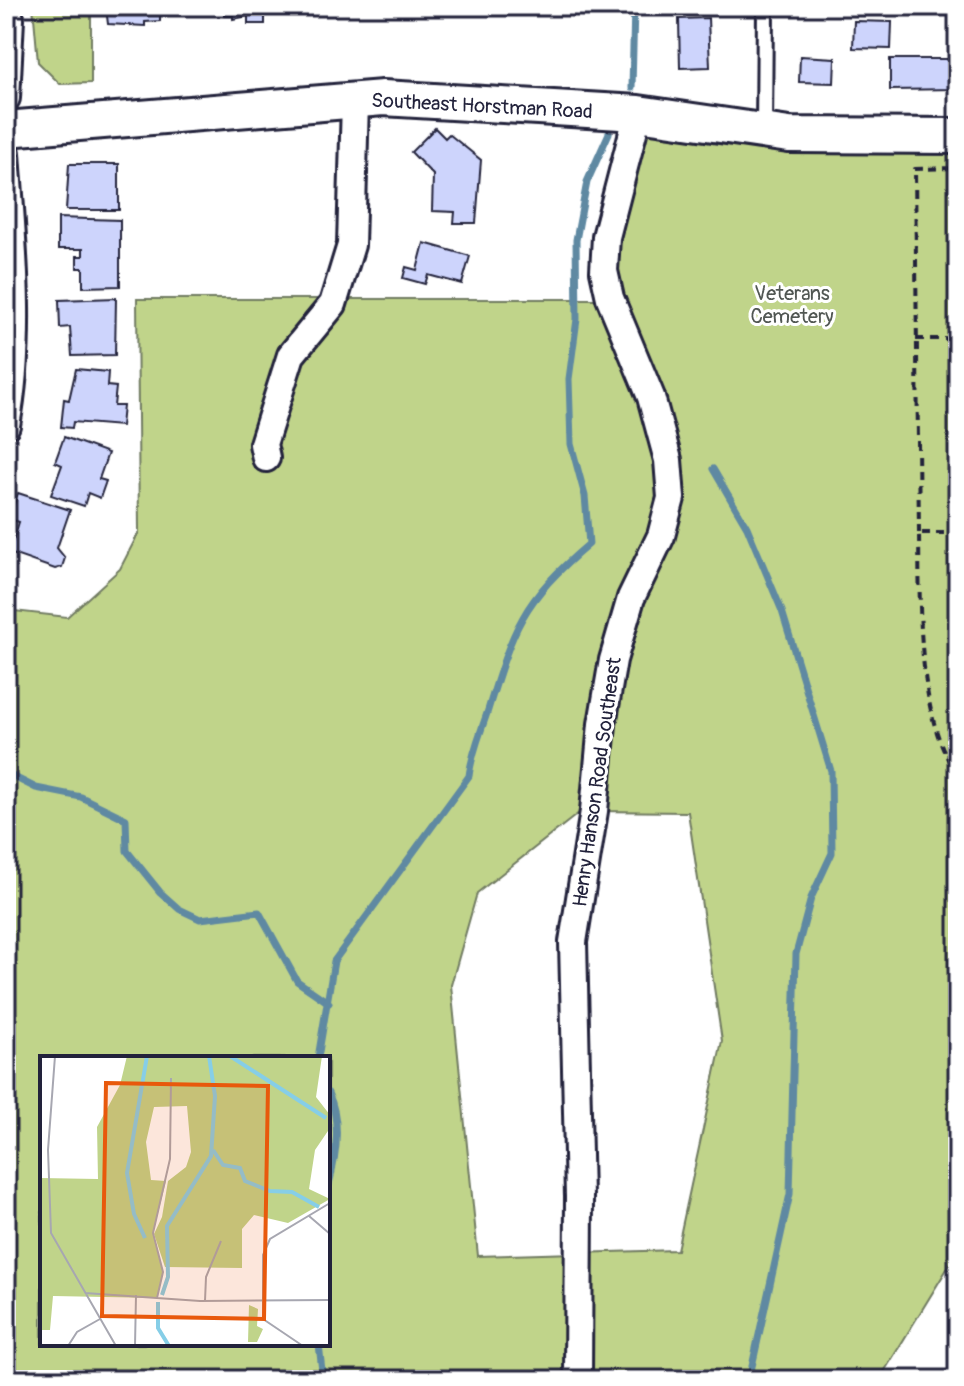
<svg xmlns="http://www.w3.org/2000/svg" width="964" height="1386" font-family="Pangolin,sans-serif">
  <rect width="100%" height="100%" fill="#fff"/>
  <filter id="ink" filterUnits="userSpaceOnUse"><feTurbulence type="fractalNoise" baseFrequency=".0125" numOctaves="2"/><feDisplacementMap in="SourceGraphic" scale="16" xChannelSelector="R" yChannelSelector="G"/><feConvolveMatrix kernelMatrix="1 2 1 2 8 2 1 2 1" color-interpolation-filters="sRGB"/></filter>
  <g filter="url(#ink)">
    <g fill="#c0d48a" stroke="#717b62" stroke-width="2" fill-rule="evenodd">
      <polygon points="33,6 91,6 91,83 60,84 38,62"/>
      <path d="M638,113L789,135L958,136V1251L879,1380H6V610L67,617L120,569L139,532L137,299H597L647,416L664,497L620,594L591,732L584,809L477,893L451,985L478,1256L677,1250L722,1041L688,812L594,811L602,724L613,660L631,598L661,536L671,498L668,460L651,397L610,298L604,271L606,237ZM42,1058H328V1344H42Z"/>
    </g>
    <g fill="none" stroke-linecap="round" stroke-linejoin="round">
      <g stroke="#5e89a2" stroke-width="7">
        <polyline points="632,88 634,6"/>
        <polyline points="713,469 747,527 782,611 831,771 832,853 811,898 796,954 790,1194 749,1380"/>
        <polyline points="6,773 36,788 81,797 126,819 127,851 160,892 179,909 200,919 259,912 297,981 329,1003"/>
        <path d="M318,1058L334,961L469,776C472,752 481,732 488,710C513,628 522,601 589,544L585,496L571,444L569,379L577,319L576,240L587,182L609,133"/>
        <path d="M328,1093C342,1121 336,1159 328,1188"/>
        <polyline points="319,1344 323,1380"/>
      </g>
    </g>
    <g fill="#cdd4fc" stroke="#22223b" stroke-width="2">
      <polygon points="166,6 160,9 160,21 145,22 145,26 108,24 106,8"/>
      <polygon points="224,6 276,6 276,12 265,12 265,24 248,24 248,16 233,19 233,16 224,16"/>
      <polygon points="708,18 710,67 680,68 679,19"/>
      <polygon points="854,21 892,22 891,49 853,48"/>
      <polygon points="800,56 835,58 834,83 799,82"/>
      <polygon points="890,59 956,59 956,89 890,90"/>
      <polygon points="435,128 445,138 449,134 481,160 476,223 454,223 455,212 432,211 433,175 411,152"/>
      <polygon points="69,164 119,164 119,210 66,210"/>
      <polygon points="58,218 120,220 120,286 83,287 83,268 77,268 77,256 83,256 83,249 58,249"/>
      <polygon points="424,243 470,256 462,284 428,275 425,284 403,278 406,267 417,270"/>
      <polygon points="116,298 115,355 72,356 70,327 60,328 59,300"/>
      <polygon points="76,369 108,372 107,386 116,387 114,406 123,406 121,426 73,422 72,428 61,427 64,399 69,400"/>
      <polygon points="64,437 108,453 99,479 106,481 100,498 88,493 84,506 51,495 62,465 55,462"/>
      <polygon points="18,493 70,510 57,548 65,558 62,567 55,569 9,553 19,522 9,519"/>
    </g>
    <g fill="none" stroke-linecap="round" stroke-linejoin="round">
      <defs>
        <polyline id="service" points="764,132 765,6"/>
        <g id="minor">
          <polyline points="6,98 10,19 7,6"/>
          <path d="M6,153C12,243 23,335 6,425"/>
          <polyline points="266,458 263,444 291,355 333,304 351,245 355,101"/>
          <polyline points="578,1380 579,1197 573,942 594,811 602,724 613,660 631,598 661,536 671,498 668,460 651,397 610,298 604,271 606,237 638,113"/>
        </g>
        <polyline id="tertiary" points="6,129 383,98 638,113 789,135 958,136"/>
      </defs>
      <use href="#service" stroke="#22223b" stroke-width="20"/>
      <use href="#minor" stroke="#22223b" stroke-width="32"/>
      <use href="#tertiary" stroke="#22223b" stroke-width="40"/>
      <g stroke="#22223b" stroke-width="4" stroke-dasharray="8 6" stroke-linecap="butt">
        <polyline points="916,339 958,339"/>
        <polyline points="919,533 915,169 958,168"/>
        <path d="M958,533H919C920,598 916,723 958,774"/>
      </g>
      <use href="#service" stroke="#fff" stroke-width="14"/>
      <use href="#minor" stroke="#fff" stroke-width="26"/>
      <use href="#tertiary" stroke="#fff" stroke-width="34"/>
    </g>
  </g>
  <g text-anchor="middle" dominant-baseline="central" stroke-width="6" stroke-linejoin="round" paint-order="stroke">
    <g font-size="20" fill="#22223b" stroke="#fff">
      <text transform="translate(482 106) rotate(3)">Southeast Horstman Road</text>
      <text transform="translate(597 782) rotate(-82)">Henry Hanson Road Southeast</text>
    </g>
    <g font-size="20" fill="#515753" stroke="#fff">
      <text x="792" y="293">Veterans<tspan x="792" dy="23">Cemetery</tspan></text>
    </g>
  </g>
  <g transform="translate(40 1056)">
    <rect width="290" height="290" fill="#fff"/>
    <path d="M87,0H282L276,41L290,59V72L275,94L269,133L290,143L248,167L214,159L202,173V212L125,211L114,178L122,161L128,125L146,111L151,96L147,50L114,51L106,86L111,124L126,125L113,177L123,216L117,242L13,240L10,274H0V122L58,123L57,71L80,29ZM209,249L218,253L217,270L223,273L217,286H208Z" fill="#c0d48a"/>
    <path fill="none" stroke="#86cee7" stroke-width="4" d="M190,0L286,62M173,94L183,109L200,112L205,125L230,135L252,136L279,151M105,182L94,158L87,117L107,0M122,239L128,221L127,170L171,100L175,40L169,0M118,246V272L129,290"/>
    <path fill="none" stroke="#a7a7b1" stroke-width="2" d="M15,0L8,94L11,177L76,290M269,160L290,178M45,237L160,245L290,244M117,242L123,216L113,177L130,103L131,22M165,245L166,221L181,185M28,290L37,276L60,263M95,290L96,239M263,290L223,263V199L230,183L290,147"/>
    <path fill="#e8590c" fill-opacity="0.15" stroke="#e8590c" stroke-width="4" d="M66,27L228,30L224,263L62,260Z"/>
    <rect width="290" height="290" fill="none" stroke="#22223b" stroke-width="4"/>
  </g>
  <rect width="964" height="1386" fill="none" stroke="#fff" stroke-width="32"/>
  <rect x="16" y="16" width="932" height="1354" fill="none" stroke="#22223b" stroke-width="3" filter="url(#ink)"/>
</svg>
